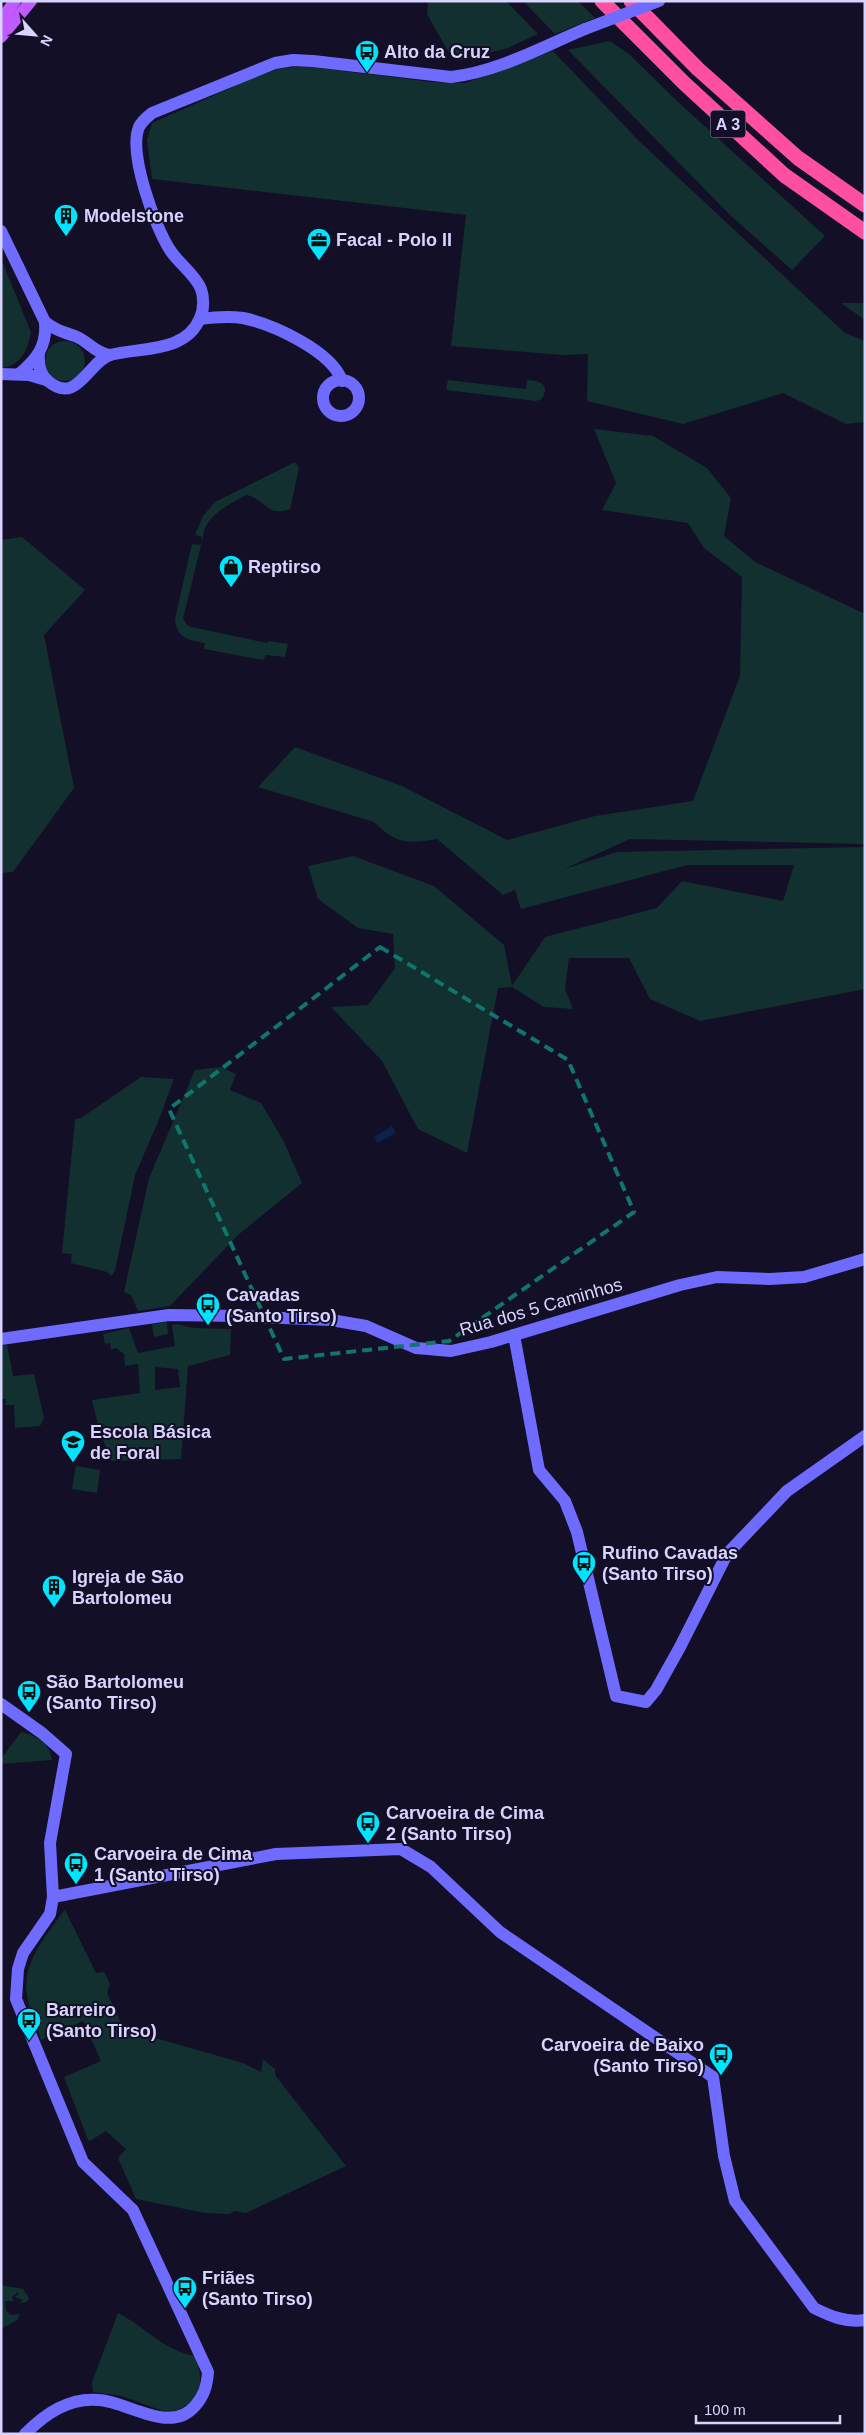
<svg xmlns="http://www.w3.org/2000/svg" width="866" height="2435" font-family="Helvetica,sans-serif">
<style>
.green{fill:#12302f;fill-rule:evenodd}
.water{fill:#0c2248}
.lines{fill:none;stroke-linecap:round;stroke-linejoin:round}
.secondary{stroke:#6f6bff;stroke-width:12}
.primary{stroke:#c25bff;stroke-width:12}
.highway{stroke:#ff4fa3;stroke-width:15}
.secondary-bridge{stroke:#6f6bff;stroke-width:12}
.marked{fill:none;stroke:#0f766e;stroke-width:4;stroke-dasharray:10 6;stroke-linejoin:round}
.labels{text-anchor:middle;stroke-width:4;stroke-linejoin:round;paint-order:stroke}
.shield{fill:#130f26;stroke:#9e99be;stroke-width:1}
.shield-label{font-size:16px;font-weight:bold;fill:#d9d4ff}
.poi-label{font-size:18px;font-weight:bold;fill:#d9d4ff;stroke:#130f26;text-anchor:start}
.street-label{font-size:18px;fill:#d9d4ff;stroke:#130f26}
</style>
<rect width="100%" height="100%" fill="#130f26"/>
<g class="green">
<path d="M428 1H506L538 34 508 48 457 61 450 55 427 14Z"/>
<path d="M523 1H578L595 18 555 34Z"/>
<path d="M610 41 629 54 677 101 825 236 792 270 730 215 568 50Z"/>
<path d="M553 51 639 141 845 333 865 341V422L846 424 783 393 683 424 587 401 588 354 563 355 451 346 466 215 152 179 147 140 152 123 255 77 278 69 303 66 432 82 465 83Z"/>
<path d="M1 259 31 332C28 349 21 366 1 368Z"/>
<path d="M841 303H865V320Z"/>
<circle cx="65" cy="361" r="20"/>
<path d="M448 380 526 389 527 380C541 381 550 384 542 399L536 401 446 390Z"/>
<path d="M594 429 653 436 707 468 731 498 724 536 755 562 865 614V844L630 839 564 869 617 852 865 847V989L700 1021 650 999 629 958H569L565 989 573 1009 544 1007 512 987 498 988 467 1153 418 1129 382 1061 331 1007 368 1005 395 968 393 934 358 928 318 899 308 866 353 856 434 886 504 945 512 986 545 937 657 908 682 881 783 901 794 865H687L521 909 515 890 503 895 437 839C409 844 395 844 374 822L258 787 295 747 402 786 507 840 595 816 693 801 740 676 742 577 704 548 688 523 602 510 616 483Z"/>
<path d="M295 462 299 468 290 509C265 518 266 498 246 495 230 504 204 516 203 537L183 619 188 626 192 627 267 643 268 641 288 644 285 657 266 655 263 660 204 649 205 643C187 640 177 638 175 619L192 544 201 545 202 537 195 535 203 516 215 502Z"/>
<path d="M22 537 85 590 44 635 74 788 13 872 1 873V540Z"/>
<path d="M221 1067 236 1074 230 1090 261 1103 283 1140 302 1183 238 1235 170 1306 138 1311 131 1295 124 1292 149 1178 195 1070Z"/>
<path d="M141 1077 174 1079 158 1122 135 1175 115 1271 111 1276 107 1272 71 1263 72 1254 62 1253 75 1119 81 1118Z"/>
<path d="M167 1322 168 1334 154 1337 152 1324Z"/>
<path d="M177 1324 192 1328 231 1329 230 1355 188 1366 181 1459 111 1461 99 1429 92 1400 140 1393 138 1364 125 1366 124 1354 116 1348 111 1350 110 1343 105 1344 103 1334 129 1328 138 1353 175 1346 172 1325ZM155 1367 178 1369 180 1387 155 1390Z"/>
<path d="M7 1345 13 1376 34 1374 44 1418 40 1426 15 1428 14 1405H5L6 1399H1V1346Z"/>
<path d="M76 1466 100 1470 97 1493 72 1489Z"/>
<path d="M21 1732C37 1736 49 1742 52 1760L1 1764V1759Z"/>
<path d="M65 1910 96 1973 104 1972 110 1984 107 1993 124 2029 243 2063 261 2072 263 2059 275 2069V2075L346 2166 246 2213 235 2211 229 2214 205 2213 136 2199 118 2158 126 2149 106 2131 90 2141 88 2140 64 2077 101 2061 83 2021 41 2040C24 1994 17 1978 46 1935 53 1926 58 1918 65 1910Z"/>
<path d="M1 2285 23 2289 29 2298 27 2302 19 2303 23 2300 15 2297 19 2294 18 2292 12 2297 14 2301H5L6 2310 10 2315 20 2314 17 2320 1 2329Z"/>
<path d="M118 2313C144 2326 164 2351 195 2356 206 2386 201 2404 168 2413L122 2396 93 2392 92 2382Z"/>
</g>
<path class="water" d="M392 1126 396 1133 378 1143 374 1137Z"/>
<g class="lines">
<g class="secondary">
<path d="M1 231 45 322C47 346 37 359 19 374"/>
<path d="M200 319C215 317 229 316 243 318 272 324 332 351 342 381"/>
<path d="M45 322C55 330 63 332 75 336 88 341 95 353 110 355"/>
<path d="M39 353C38 364 39 374 48 381 77 406 88 362 110 355 141 347 186 353 200 318 204 310 204 297 201 289 195 274 178 263 170 250 155 227 128 153 139 127 142 121 147 117 152 113L275 63 293 60 313 61 451 77C497 72 542 47 585 29"/>
<path d="M1 374 29 375 46 380"/>
<circle cx="341" cy="398" r="18"/>
<path d="M514 1335 539 1470 565 1501 577 1532 616 1696 646 1702 656 1690 680 1647 727 1554 787 1491 865 1436"/>
<path d="M1 1339 169 1315 239 1316 331 1320 366 1326 416 1348 451 1351 491 1342 680 1285 717 1277 770 1279 804 1277 865 1259"/>
<path d="M1 1704 42 1733 66 1754 50 1843 53 1897 50 1914 23 1953 18 1969 16 1999 83 2162 133 2210 208 2372C207 2386 204 2396 195 2406 170 2435 129 2402 99 2400 69 2397 45 2414 25 2434"/>
<path d="M53 1897 276 1854 401 1849 431 1867 500 1932 713 2077 724 2156 735 2201 814 2308C830 2316 846 2323 865 2320"/>
</g>
<g class="primary">
<path d="M1 20 15 1"/>
<path d="M1 37 31 1"/>
</g>
<g class="highway">
<path d="M602 1 684 83 784 175 865 232"/>
<path d="M631 1 698 69 798 158 865 205"/>
</g>
<path class="secondary-bridge" d="M585 29 659 1"/>
</g>
<path class="marked" d="M380 947 568 1060 634 1212 449 1341 284 1359 169 1109Z"/>
<defs>
<symbol id="bus-pin" viewBox="-11 -11 22 30"><path d="M0 17L-7.5 6A9.5 9.5 0 1 1 7.5 6Z" fill="#00e5ff" stroke="#130f26"/><path d="M-5-6H5V4H4V6H2V4H-2V6H-4V4H-5ZM-3.5-4V0h7V-4ZM-3.5 1.2v1.5H-2V1.2ZM2 1.2v1.5H3.5V1.2Z" fill="#111"/></symbol>
<symbol id="building-pin" viewBox="-11 -11 22 30"><path d="M0 17L-7.5 6A9.5 9.5 0 1 1 7.5 6Z" fill="#00e5ff" stroke="#130f26"/><path d="M-4-6H4V6H1V3H-1V6H-4ZM-2.5-4.3h1.7v1.8h-1.7ZM.8-4.3h1.7v1.8H.8ZM-2.5-1h1.7V.8h-1.7ZM.8-1h1.7V.8H.8Z" fill="#111"/></symbol>
<symbol id="office-pin" viewBox="-11 -11 22 30"><path d="M0 17L-7.5 6A9.5 9.5 0 1 1 7.5 6Z" fill="#00e5ff" stroke="#130f26"/><path d="M-6-3h4V-5.5h4V-3h4V5H-6ZM-1-4.5V-3h2v-1.5ZM-6 0V1H6V0Z" fill="#111"/></symbol>
<symbol id="shop-pin" viewBox="-11 -11 22 30"><path d="M0 17L-7.5 6A9.5 9.5 0 1 1 7.5 6Z" fill="#00e5ff" stroke="#130f26"/><path d="M-5-2.5h2.3a2.7 3.5 0 0 1 5.4 0H5L5.5 6h-11ZM-1.5-2.5h3a1.5 2.3 0 0 0-3 0Z" fill="#111"/></symbol>
<symbol id="school-pin" viewBox="-11 -11 22 30"><path d="M0 17L-7.5 6A9.5 9.5 0 1 1 7.5 6Z" fill="#00e5ff" stroke="#130f26"/><path d="M0-5L7-2L0 1L-7-2ZM-4 1L0 2.5L4 1V4Q0 6-4 4Z" fill="#111"/></symbol>
</defs>
<g fill-rule="evenodd">
<use href="#bus-pin" x="353" y="38" width="28" height="38"/>
<use href="#building-pin" x="52" y="202" width="28" height="38"/>
<use href="#office-pin" x="305" y="226" width="28" height="38"/>
<use href="#shop-pin" x="217" y="553" width="28" height="38"/>
<use href="#bus-pin" x="194" y="1291" width="28" height="38"/>
<use href="#school-pin" x="59" y="1428" width="28" height="38"/>
<use href="#bus-pin" x="570" y="1549" width="28" height="38"/>
<use href="#building-pin" x="40" y="1573" width="28" height="38"/>
<use href="#bus-pin" x="15" y="1678" width="28" height="38"/>
<use href="#bus-pin" x="354" y="1809" width="28" height="38"/>
<use href="#bus-pin" x="62" y="1850" width="28" height="38"/>
<use href="#bus-pin" x="15" y="2006" width="28" height="38"/>
<use href="#bus-pin" x="707" y="2041" width="28" height="38"/>
<use href="#bus-pin" x="171" y="2274" width="28" height="38"/>
</g>
<g class="labels">
<rect class="shield" x="710.5" y="110.5" width="35" height="27" rx="4"/>
<g class="shield-label">
<text x="728" y="130">A 3</text>
</g>
<g class="poi-label">
<text x="384" y="58">Alto da Cruz</text>
<text x="84" y="222">Modelstone</text>
<text x="336" y="246">Facal - Polo II</text>
<text x="248" y="573">Reptirso</text>
<text x="226" y="1301">Cavadas<tspan x="226" dy="21">(Santo Tirso)</tspan></text>
<text x="90" y="1438">Escola Básica<tspan x="90" dy="21">de Foral</tspan></text>
<text x="602" y="1559">Rufino Cavadas<tspan x="602" dy="21">(Santo Tirso)</tspan></text>
<text x="72" y="1583">Igreja de São<tspan x="72" dy="21">Bartolomeu</tspan></text>
<text x="46" y="1688">São Bartolomeu<tspan x="46" dy="21">(Santo Tirso)</tspan></text>
<text x="386" y="1819">Carvoeira de Cima<tspan x="386" dy="21">2 (Santo Tirso)</tspan></text>
<text x="94" y="1860">Carvoeira de Cima<tspan x="94" dy="21">1 (Santo Tirso)</tspan></text>
<text x="46" y="2016">Barreiro<tspan x="46" dy="21">(Santo Tirso)</tspan></text>
<text x="704" y="2051" text-anchor="end">Carvoeira de Baixo<tspan x="704" dy="21">(Santo Tirso)</tspan></text>
<text x="202" y="2284">Friães<tspan x="202" dy="21">(Santo Tirso)</tspan></text>
</g>
<g class="street-label">
<text transform="translate(541 1307) rotate(-16)" y="6">Rua dos 5 Caminhos</text>
</g>
</g>
<rect width="866" height="2435" fill="none" stroke="#d9d4ff" stroke-width="5"/>
<g transform="translate(35 35) rotate(117)" stroke="#130f26" stroke-width="4" paint-order="stroke">
<path d="M0-4L9 19L0 12L-9 19Z" fill="#d9d4ff"/>
<text y="-8" font-size="14" font-weight="bold" text-anchor="middle" fill="#d9d4ff">N</text>
</g>
<path d="M696 2415v8h144v-8" fill="none" stroke="#d9d4ff" stroke-width="2.5"/>
<text x="704" y="2415" font-size="15" fill="#d9d4ff" stroke="#130f26" stroke-width="4" paint-order="stroke">100 m</text>
</svg>
